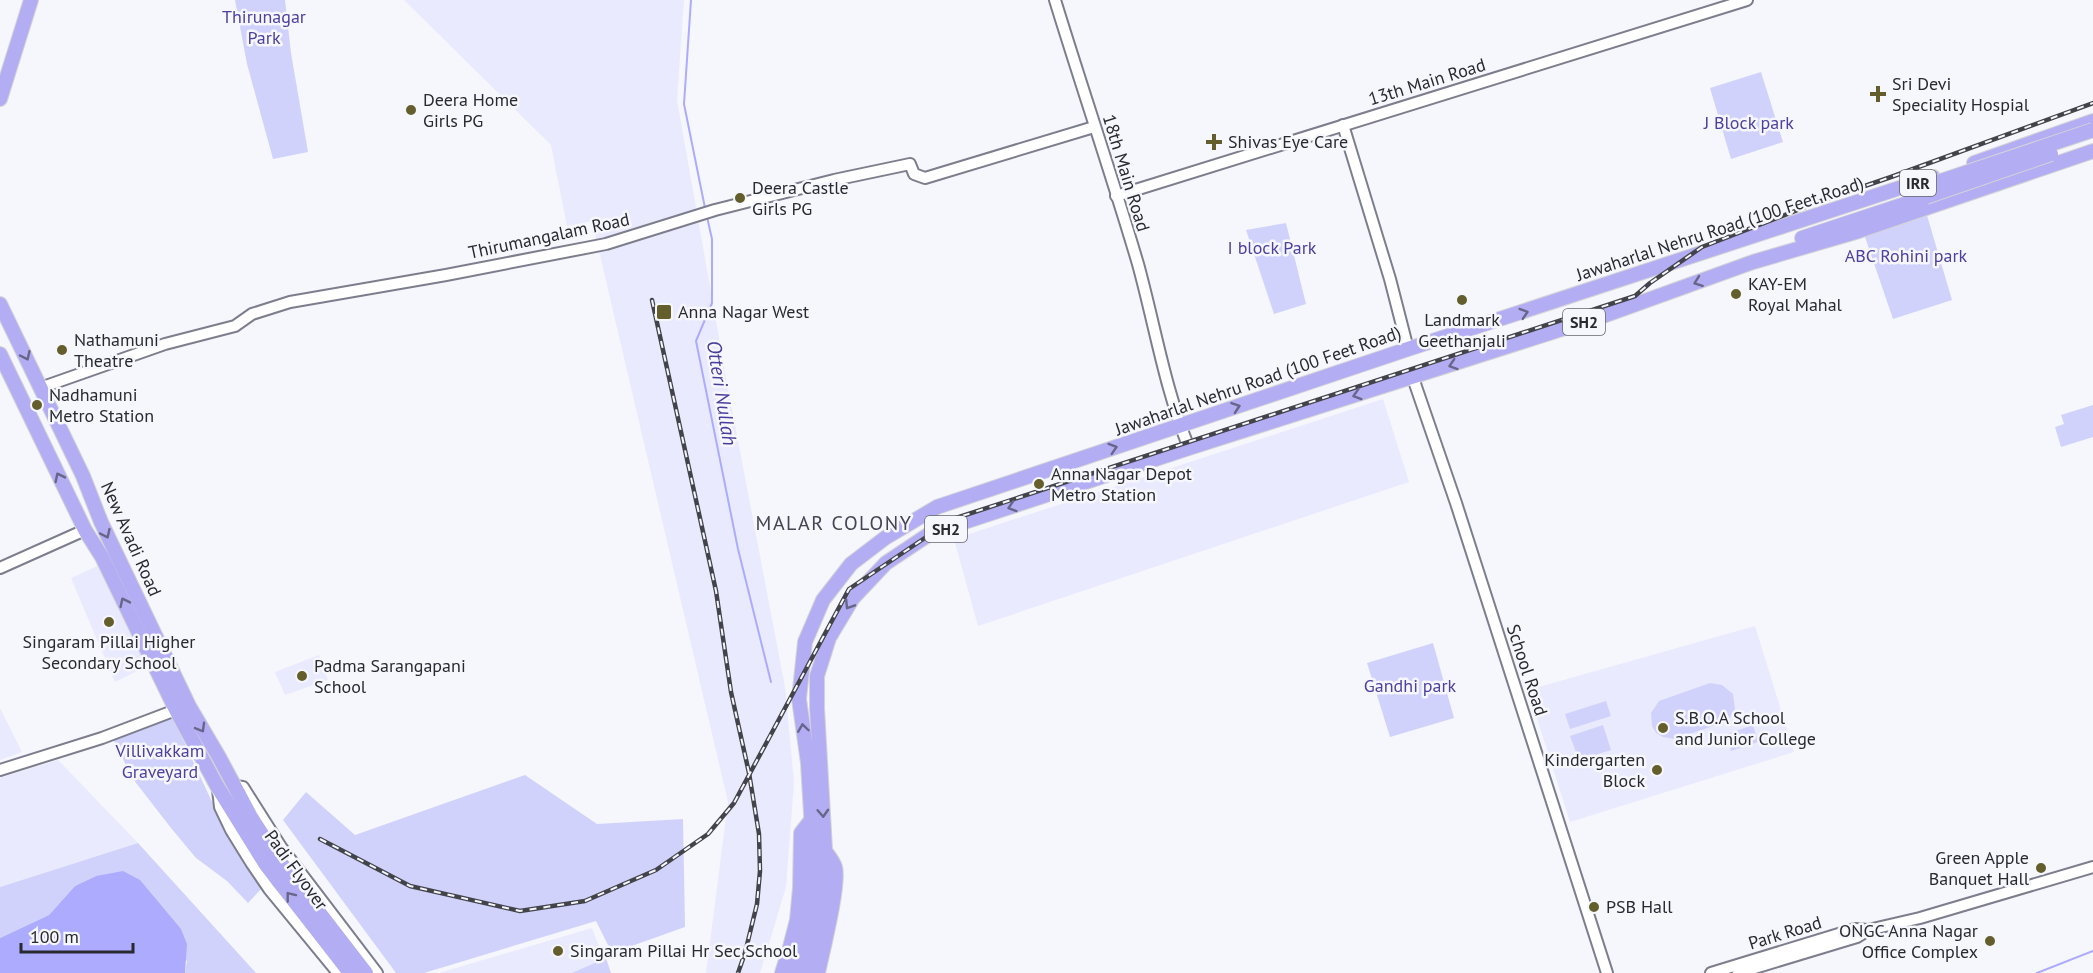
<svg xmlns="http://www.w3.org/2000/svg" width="2093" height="973" font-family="'PT Sans',sans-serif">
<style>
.built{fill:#e9eafd}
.green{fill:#d1d2fc}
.water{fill:#adabfe}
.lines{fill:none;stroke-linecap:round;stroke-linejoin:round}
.stream{stroke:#adabfe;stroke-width:2}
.minor-casing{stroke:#7d7e8d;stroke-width:14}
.major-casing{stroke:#d4d4d6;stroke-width:16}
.minor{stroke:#fff;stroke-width:10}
.major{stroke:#b3adf4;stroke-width:14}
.rail-casing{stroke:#43444a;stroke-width:4.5}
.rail{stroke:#f6f6fd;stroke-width:2;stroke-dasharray:7;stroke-linecap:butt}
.major-bridge-casing{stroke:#d4d4d6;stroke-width:16;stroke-linecap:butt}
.major-bridge{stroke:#b3adf4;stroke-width:14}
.oneway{stroke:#676588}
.poi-dot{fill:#635e2b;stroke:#f6f6fd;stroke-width:2}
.labels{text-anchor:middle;stroke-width:5;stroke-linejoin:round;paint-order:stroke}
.shield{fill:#f6f6fd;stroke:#66676e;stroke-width:1.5}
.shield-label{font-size:16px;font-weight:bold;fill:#292a30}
.park-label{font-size:18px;fill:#4d41a0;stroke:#f6f6fd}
.street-label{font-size:18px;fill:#292a30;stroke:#f6f6fd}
.poi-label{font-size:18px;fill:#292a30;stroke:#f6f6fd;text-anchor:start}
.water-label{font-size:20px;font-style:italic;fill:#493d9b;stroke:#f6f6fd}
.neighbourhood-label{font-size:20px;letter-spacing:1.5px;fill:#454552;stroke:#f6f6fd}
</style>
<rect width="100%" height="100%" fill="#f6f6fd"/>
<g class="built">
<path d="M404 0H684L677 100 727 383 785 687 794 782 786 887 760 973H706L728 802 592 221 567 226 551 145Z"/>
<path d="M1383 399 1409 482 978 626 954 539Z"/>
<path d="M102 564 149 665 115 682 71 578Z"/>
<path d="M1755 626 1794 752 1570 822 1528 690Z"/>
<path d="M319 655 328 680 285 695 275 672Z"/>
<path d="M0 708 22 752 0 760Z"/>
<path d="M58 760 138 843 0 887V778Z"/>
<path d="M592 928 609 973H439Z"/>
</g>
<g class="green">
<path d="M235 0H285L291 53 308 152 273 159 247 64Z"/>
<path d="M1761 72 1783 142 1731 159 1710 88Z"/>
<path d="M1926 212 1952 300 1893 319 1864 234Z"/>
<path d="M1286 223 1306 304 1274 314 1246 230Z"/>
<path d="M2093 405V437L2061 447 2055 427 2064 424 2061 415Z"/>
<path d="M1433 643 1454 718 1390 737 1367 663Z"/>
<path d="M1710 683 1722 685 1733 694 1735 709 1728 721 1675 739 1663 737 1656 733 1652 726 1651 713 1659 701Z"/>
<path d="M1606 701 1611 716 1570 729 1565 714Z"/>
<path d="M172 716 213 804 261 889 248 903 227 881 196 858 171 828 133 779 113 739Z"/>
<path d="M1603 725 1611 750 1579 760 1570 736Z"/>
<path d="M1753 725 1758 742 1731 751 1727 734Z"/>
<path d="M525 775 597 824 683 819 685 927 612 953 596 921 424 973H396L283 820 306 792 355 835Z"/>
<path d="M138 843 256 973H185L187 961 96 876 75 886 49 915 0 938V887Z"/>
<path d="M606 958 611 973H572Z"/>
</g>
<path class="water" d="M123 871 140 880 181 929 187 944 185 973H0V938L49 915 75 886 96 876Z"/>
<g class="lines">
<g class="stream">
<path d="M691 0 684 104 705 208"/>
<path d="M707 217 712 239V303L696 341 738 549 771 682"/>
<path d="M2037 973 2093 951"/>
</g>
<defs>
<g id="minor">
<path d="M1055 0C1082 88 1112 176 1138 264 1155 326 1165 389 1189 448"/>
<path d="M1343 125 1390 279 1408 349"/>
<path d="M1116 196 1747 0"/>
<path d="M1413 378 1456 503 1607 973"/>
<path d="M40 388 165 344 235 326 252 314 290 302 446 275 606 244 715 210 834 180 910 164 914 174 925 178 1094 127"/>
<path d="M0 568 85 530"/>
<path d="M0 770 102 738 181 708"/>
<path d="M234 786 243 787 281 847 377 973"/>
<path d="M218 790 220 807 231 830 252 864 269 889 338 973"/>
<path d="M1711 973 1855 929 1868 930"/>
<path d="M1738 973 1857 937 1868 930 1920 918 2093 867"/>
</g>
<g id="major">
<path d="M0 99 31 0"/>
<path d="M1974 163 2093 121"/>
<path d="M1802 238 1926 197"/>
<path d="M0 304 83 476 101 522 189 706 219 757 251 817 278 859 366 973"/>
<path d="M0 354 85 530 102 557 175 708 217 786 266 865 350 973"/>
<path d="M782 973 789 951 797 920 800 888 801 833 812 819"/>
<path d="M792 973 807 918 814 864 808 763 799 699 805 642 823 600 851 564 885 538 937 507 1408 349 1933 177"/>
<path d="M805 973 819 917 823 884 825 849 817 708V676L829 638 853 598 886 563 931 533 1189 448 1606 315 1753 262 1859 231 2093 151"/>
<path d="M818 973C822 953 840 883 835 867 833 861 828 855 825 851"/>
</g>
</defs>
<use href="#minor" class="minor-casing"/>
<use href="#major" class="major-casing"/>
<use href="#minor" class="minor"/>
<use href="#major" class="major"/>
<defs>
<g id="rail">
<path d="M652 300 716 591 731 692 749 773 759 834 760 871 757 904 745 953 738 973"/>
<path d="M320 839 410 886 520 911 585 901 656 870 708 834 734 803 849 589 953 519 1635 296 1650 283 1702 247 1821 201 1891 177 2093 103"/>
</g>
</defs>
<use href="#rail" class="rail-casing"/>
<use href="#rail" class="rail"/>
<defs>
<g id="major-bridge">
<path d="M1923 187 2093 130"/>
<path d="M1926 197 2051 154"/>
</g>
</defs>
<use href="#major-bridge" class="major-bridge-casing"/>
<use href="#major-bridge" class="major-bridge"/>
</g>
<defs><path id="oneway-chevron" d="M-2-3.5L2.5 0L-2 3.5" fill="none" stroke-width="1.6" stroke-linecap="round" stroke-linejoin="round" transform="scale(1.5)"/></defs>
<g class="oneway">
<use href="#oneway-chevron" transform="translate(1698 282) rotate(160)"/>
<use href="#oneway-chevron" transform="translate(1524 313) rotate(-18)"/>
<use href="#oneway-chevron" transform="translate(26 356) rotate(65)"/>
<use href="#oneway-chevron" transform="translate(1453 365) rotate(162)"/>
<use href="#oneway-chevron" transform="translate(1357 395) rotate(163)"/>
<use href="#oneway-chevron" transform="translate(1236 407) rotate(-19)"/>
<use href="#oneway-chevron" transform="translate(1113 448) rotate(-18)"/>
<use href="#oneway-chevron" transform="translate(59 477) rotate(-116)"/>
<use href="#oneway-chevron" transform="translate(1012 507) rotate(162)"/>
<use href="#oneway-chevron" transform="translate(106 534) rotate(65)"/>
<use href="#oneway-chevron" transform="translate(124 602) rotate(-116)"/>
<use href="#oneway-chevron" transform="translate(849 605) rotate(123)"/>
<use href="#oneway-chevron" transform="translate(201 728) rotate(60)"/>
<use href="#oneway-chevron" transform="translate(803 728) rotate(-98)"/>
<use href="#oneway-chevron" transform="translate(823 813) rotate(87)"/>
<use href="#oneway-chevron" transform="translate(290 896) rotate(-128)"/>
</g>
<g class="poi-dot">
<path d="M1875 85h6v6h6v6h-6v6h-6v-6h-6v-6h6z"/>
<circle cx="411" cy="110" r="6"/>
<path d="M1211 133h6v6h6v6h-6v6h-6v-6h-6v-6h6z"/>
<circle cx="740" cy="198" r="6"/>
<circle cx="1736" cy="294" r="6"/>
<circle cx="1462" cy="300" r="6"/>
<rect x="656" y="304" width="16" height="16" rx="3"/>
<circle cx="62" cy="350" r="6"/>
<circle cx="37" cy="405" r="6"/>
<circle cx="1039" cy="484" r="6"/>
<circle cx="109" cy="622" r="6"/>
<circle cx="302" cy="676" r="6"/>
<circle cx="1663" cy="728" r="6"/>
<circle cx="1657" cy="770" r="6"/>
<circle cx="2041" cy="868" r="6"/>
<circle cx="1594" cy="907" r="6"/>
<circle cx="1990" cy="941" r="6"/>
<circle cx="558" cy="951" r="6"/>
</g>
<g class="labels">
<g class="shield">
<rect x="1900" y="170" width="36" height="26" rx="4.5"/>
<rect x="1563" y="309" width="42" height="26" rx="4.5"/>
<rect x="925" y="516" width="42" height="26" rx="4.5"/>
</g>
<g class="shield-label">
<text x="1918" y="189">IRR</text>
<text x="1584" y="328">SH2</text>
<text x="946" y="535">SH2</text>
</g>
<g class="park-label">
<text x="264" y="23">Thirunagar<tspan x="264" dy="21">Park</tspan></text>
<text x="1749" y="129">J Block park</text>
<text x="1272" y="254">I block Park</text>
<text x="1906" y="262">ABC Rohini park</text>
<text x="1410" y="692">Gandhi park</text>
<text x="160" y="757">Villivakkam<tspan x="160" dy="21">Graveyard</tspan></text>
</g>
<g class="street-label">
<text transform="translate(1427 82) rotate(-17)" y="6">13th Main Road</text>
<text transform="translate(1126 173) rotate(73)" y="6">18th Main Road</text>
<text transform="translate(1720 229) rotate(-18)" y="6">Jawaharlal Nehru Road (100 Feet Road)</text>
<text transform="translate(549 236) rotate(-12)" y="6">Thirumangalam Road</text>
<text transform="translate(1258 381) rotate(-19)" y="6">Jawaharlal Nehru Road (100 Feet Road)</text>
<text transform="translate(131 539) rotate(66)" y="6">New Avadi Road</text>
<text transform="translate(1527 670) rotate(72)" y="6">School Road</text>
<text transform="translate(296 870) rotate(54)" y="6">Padi Flyover</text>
<text transform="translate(1785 933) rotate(-17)" y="6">Park Road</text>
</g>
<g class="poi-label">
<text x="1892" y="90">Sri Devi<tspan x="1892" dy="21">Speciality Hospial</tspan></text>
<text x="423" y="106">Deera Home<tspan x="423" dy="21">Girls PG</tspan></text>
<text x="1228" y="148">Shivas Eye Care</text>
<text x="752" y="194">Deera Castle<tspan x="752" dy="21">Girls PG</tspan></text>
<text x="1748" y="290">KAY-EM<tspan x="1748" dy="21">Royal Mahal</tspan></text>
<text x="678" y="318">Anna Nagar West</text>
<text x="1462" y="326" text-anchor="middle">Landmark<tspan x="1462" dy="21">Geethanjali</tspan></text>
<text x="74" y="346">Nathamuni<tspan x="74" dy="21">Theatre</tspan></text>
<text x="49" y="401">Nadhamuni<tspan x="49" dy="21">Metro Station</tspan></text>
<text x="1051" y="480">Anna Nagar Depot<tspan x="1051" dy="21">Metro Station</tspan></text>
<text x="109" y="648" text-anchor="middle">Singaram Pillai Higher<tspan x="109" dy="21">Secondary School</tspan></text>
<text x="314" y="672">Padma Sarangapani<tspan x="314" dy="21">School</tspan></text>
<text x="1675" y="724">S.B.O.A School<tspan x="1675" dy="21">and Junior College</tspan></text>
<text x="1645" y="766" text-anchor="end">Kindergarten<tspan x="1645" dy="21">Block</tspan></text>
<text x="2029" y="864" text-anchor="end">Green Apple<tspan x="2029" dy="21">Banquet Hall</tspan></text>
<text x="1606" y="913">PSB Hall</text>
<text x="1978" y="937" text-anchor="end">ONGC Anna Nagar<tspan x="1978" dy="21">Office Complex</tspan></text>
<text x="570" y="957">Singaram Pillai Hr Sec School</text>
</g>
<g class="water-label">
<text transform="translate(722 393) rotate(81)" y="7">Otteri Nullah</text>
</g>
<g class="neighbourhood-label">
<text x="834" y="530">MALAR COLONY</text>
</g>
</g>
<path d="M21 943v9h112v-9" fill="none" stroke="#292a30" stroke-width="3"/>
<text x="30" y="943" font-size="18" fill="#292a30" stroke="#f6f6fd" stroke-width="4.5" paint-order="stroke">100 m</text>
</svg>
